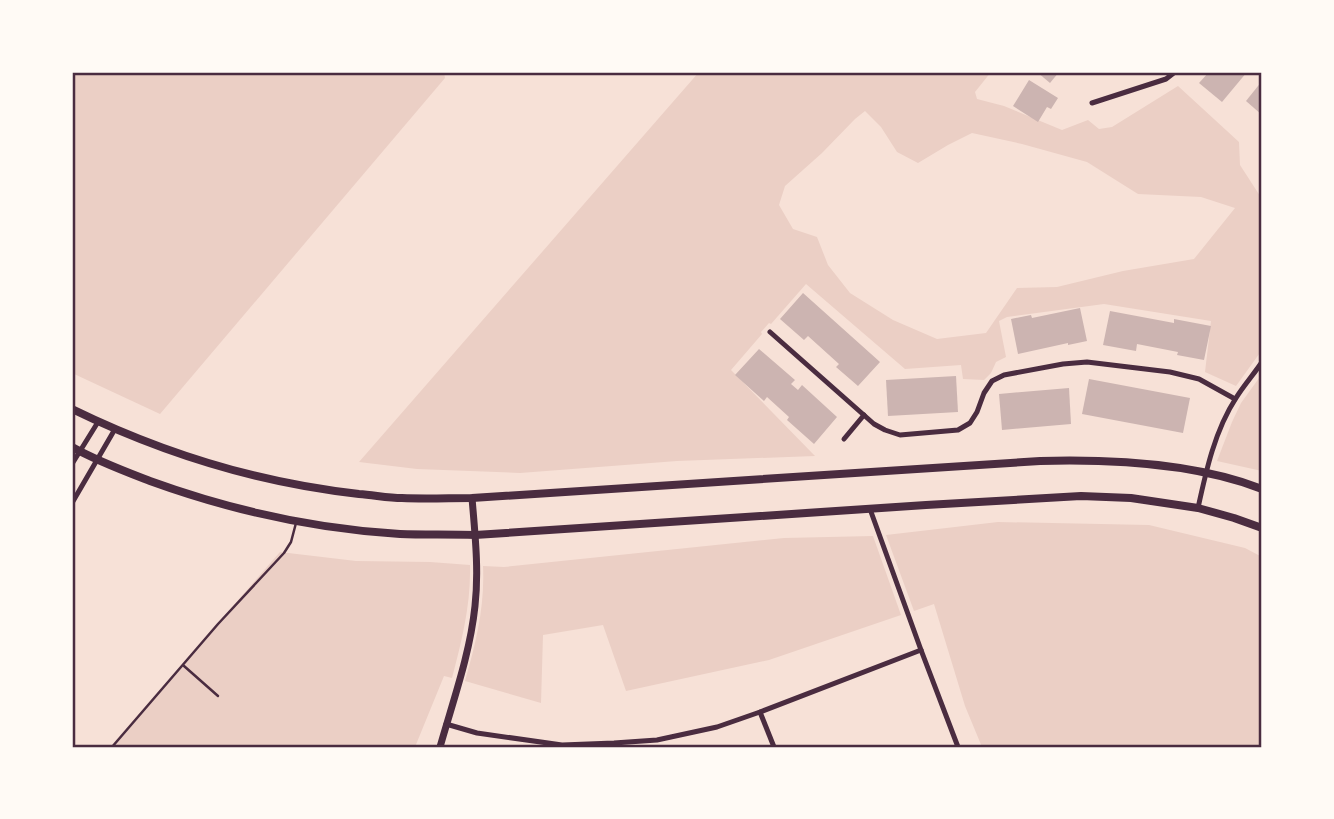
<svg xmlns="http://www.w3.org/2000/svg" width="1334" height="819" font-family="Karla,sans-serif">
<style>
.green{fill:#ebcfc5;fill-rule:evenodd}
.building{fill:#ccb4b1}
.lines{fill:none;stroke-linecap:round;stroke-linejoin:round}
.service{stroke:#4a2c40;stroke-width:2.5}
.minor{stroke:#4a2c40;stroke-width:5}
.tertiary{stroke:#4a2c40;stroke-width:7}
.secondary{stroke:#4a2c40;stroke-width:8}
.neatline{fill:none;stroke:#4a2c40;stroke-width:2.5}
</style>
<rect width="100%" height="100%" fill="#f7e1d7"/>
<g class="green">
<path d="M72 72H444L445 78 160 414 72 373Z"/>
<path d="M699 72H991L975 92 977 99 1004 106 1062 130 1088 120 1099 129 1112 127 1178 86 1239 142 1240 165 1262 199V350L1236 386 1205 372 1211 321 1104 304 1007 317 999 321 1006 357 996 362 991 373 984 380 963 379 961 365 905 369 806 284 771 324 769 323 761 332 762 334 731 370 815 456 677 461 520 473 417 469 359 462ZM865 111 881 127 897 152 918 163 948 145 972 133 1022 144 1087 162 1138 194 1201 197 1235 208 1194 259 1123 271 1057 287 1017 288 986 333 937 339 893 320 850 293 828 265 817 237 793 229 779 205 785 186 822 153 855 119Z"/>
<path d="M1262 374V471L1217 461 1232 422 1241 403Z"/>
<path d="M998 522 1149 525 1245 548 1262 557V747H982L965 706 934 604 914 611 886 535Z"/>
<path d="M873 536 901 615 769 660 626 691 603 625 543 635 541 703 465 681C476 643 485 606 483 566L504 567 784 538Z"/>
<path d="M280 552 356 561 430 562 470 565C471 604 462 640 452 678L444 676 415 747H110Z"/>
</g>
<g class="building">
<path d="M1037 72H1059L1050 83Z"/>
<path d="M1209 72H1247L1222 102 1199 83Z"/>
<path d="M1029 80 1058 98 1051 109 1047 107 1038 122 1013 106Z"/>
<path d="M1262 81V115L1246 101Z"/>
<path d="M803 293 880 362 858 386 836 367 839 364 808 336 804 340 780 319Z"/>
<path d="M1080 308 1087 341 1068 345V343L1018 354 1011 319 1031 315 1032 318Z"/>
<path d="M1110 311 1174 323V319L1211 326 1204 360 1177 355 1178 352 1137 344 1136 351 1103 345Z"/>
<path d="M759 349 795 380 791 384 798 390 802 385 837 417 814 444 787 420 789 417 767 397 764 401 735 375Z"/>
<path d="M956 376 958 412 888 416 886 380Z"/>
<path d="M1089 379 1190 398 1183 433 1082 414Z"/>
<path d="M1069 388 1071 424 1002 430 999 394Z"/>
</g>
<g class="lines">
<g class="service">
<path d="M184 666 218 696"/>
<path d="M112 747 218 624 284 553 291 542 296 523"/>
</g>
<g class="minor">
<path d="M1092 103 1166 79 1175 72"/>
<path d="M770 332 874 424 885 430 900 435 958 430 970 423 977 412 984 393 992 381 1004 375 1063 364 1087 362 1170 372 1199 379 1235 399"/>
<path d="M844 439 864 415"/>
<path d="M72 464 98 422"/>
<path d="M72 503 115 429"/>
<path d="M1198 508C1206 471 1215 430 1236 398 1244 385 1254 374 1262 362"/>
<path d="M870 509 921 650 958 747"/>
<path d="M760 712 774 747"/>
<path d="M446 724 477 733 562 745 614 743 657 740 717 727 760 712 921 650"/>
</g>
<path class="tertiary" d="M440 747C453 701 470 654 475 606 479 570 475 534 472 498"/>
<g class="secondary">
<path d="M72 409C162 453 259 483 359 494 374 495 388 498 402 498 425 499 449 498 472 498L1040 461C1112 459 1195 463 1262 489"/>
<path d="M72 447C97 461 124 471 150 481 230 510 316 529 400 534 425 535 450 534 475 535L926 505 1081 496 1131 498 1198 508 1234 518 1262 528"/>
</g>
</g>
<rect width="1334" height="819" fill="none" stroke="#fffaf5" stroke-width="147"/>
<rect x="74" y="74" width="1186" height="672" class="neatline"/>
</svg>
